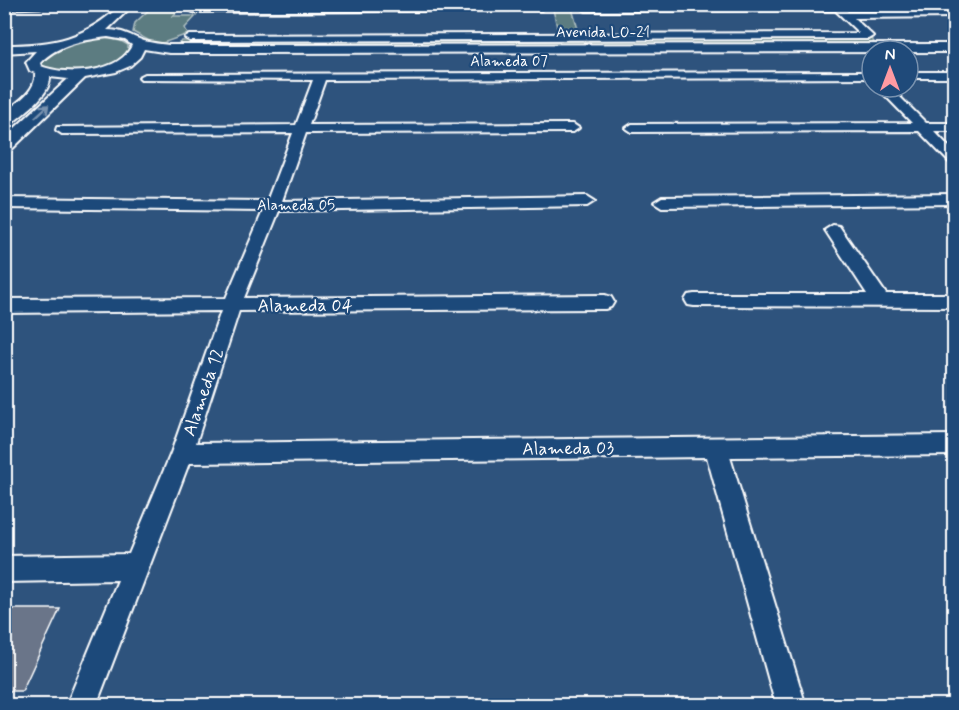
<svg xmlns="http://www.w3.org/2000/svg" width="959" height="710" font-family="Mynerve,sans-serif">
<style>
.green{fill:#5c7c81;stroke:#aebec0;stroke-width:1.5}
.building{fill:#6a7589;stroke:#fff;stroke-width:1.5}
.lines{fill:none;stroke-linecap:round;stroke-linejoin:round}
.minor-casing{stroke:#fff;stroke-width:4}
.tertiary-casing{stroke:#fff;stroke-width:4}
.minor{fill:#1f4a7a;fill-rule:evenodd}
.tertiary{fill:#1f4a7a;fill-rule:evenodd}
.oneway{stroke:#7992af}
.labels{text-anchor:middle;stroke-width:4.5;stroke-linejoin:round;paint-order:stroke}
.far-street-label{font-size:15px;fill:#fff;stroke:#1f4a7a}
.street-label{font-size:18px;fill:#fff;stroke:#1f4a7a}
</style>
<rect width="100%" height="100%" fill="#2e537d"/>
<filter id="ink" filterUnits="userSpaceOnUse"><feTurbulence type="fractalNoise" baseFrequency=".0167" numOctaves="2"/><feDisplacementMap in="SourceGraphic" scale="12" xChannelSelector="R" yChannelSelector="G"/><feConvolveMatrix kernelMatrix="1 2 1 2 8 2 1 2 1" color-interpolation-filters="sRGB"/></filter>
<g filter="url(#ink)">
<g class="green">
<path d="M154 5H183L173 16H196L185 28 188 34 157 45 133 32 135 23Z"/>
<path d="M552 5H571L580 36H559Z"/>
<path d="M105 38 121 41 128 45V50C118 65 90 75 72 74 61 73 49 69 38 66L41 56C61 44 82 39 105 38Z"/>
<path d="M870 38 876 44 173 47 182 41Z"/>
</g>
<path class="building" d="M4 609H60L22 691H4Z"/>
<g class="lines">
<defs>
<g id="minor">
<path d="M4 4H52L48 7 4 9Z"/>
<path d="M840 4 848 12H951L954 13V17L854 18 873 36 868 39 190 41 185 38 190 35 859 33 835 10 586 11 581 8 586 5Z"/>
<path d="M538 5 543 8 541 10 193 12 188 9 193 6Z"/>
<path d="M872 72V78L325 80 309 125 573 124 579 128 573 132 306 133 282 201 587 196 595 201 587 206 279 211 244 298 605 295 611 297 614 302 611 307 605 309 239 311 196 443 954 435V455L730 457 806 706H776L707 457 189 463 96 706H66L118 580 4 582V556L129 554 171 453 221 311 4 313V299L226 298 263 211 4 208V198L267 201 293 133 62 134 56 130 57 127 296 125 313 80 141 79 139 77 145 74Z"/>
<rect x="908" y="72" width="46" height="6"/>
<path d="M877 87H890L926 123H954V131H934L954 152V163L949 162 919 131 632 132 626 128 632 124 912 123Z"/>
<path d="M954 194V204L662 207 654 202 662 197Z"/>
<path d="M833 225 839 226 886 294H954V307L694 306 688 305 685 300 688 295 694 294H867L825 230Z"/>
</g>
<path id="tertiary" d="M122 4H134L107 30C124 30 130 36 144 41 152 43 161 44 169 45L954 44V52L169 53 144 49 140 57 130 66 116 72 85 78 10 151 4 152V138L68 79 50 77C51 95 22 114 10 125L4 127V113C17 102 37 91 35 73L30 71 26 62 36 51 4 53V45C54 45 85 39 122 4ZM108 37 125 40 132 45C120 74 66 76 41 66L40 63C58 44 83 40 108 37Z"/>
</defs>
<use href="#minor" class="minor-casing"/>
<use href="#tertiary" class="tertiary-casing"/>
<use href="#minor" class="minor"/>
<use href="#tertiary" class="tertiary"/>
</g>
<defs><path id="oneway-shaft" d="M-6 0H5M1.5-3L5.5 0L1.5 3" fill="none" stroke-width="1.6" stroke-linecap="round" stroke-linejoin="round" transform="scale(1.5)"/></defs>
<use class="oneway" href="#oneway-shaft" transform="translate(42 111) rotate(-43)"/>
</g>
<g class="labels">
<g class="far-street-label">
<text x="603" y="37">Avenida LO-21</text>
<text x="509" y="66">Alameda 07</text>
<text x="296" y="210">Alameda 05</text>
</g>
<g class="street-label">
<text x="305" y="311">Alameda 04</text>
<text transform="translate(203 392) rotate(-71)" y="6">Alameda 12</text>
<text transform="translate(568 448) rotate(-1)" y="6">Alameda 03</text>
</g>
</g>
<rect width="959" height="710" fill="none" stroke="#1f4a7a" stroke-width="24"/>
<rect x="12" y="12" width="935" height="686" fill="none" stroke="#fff" stroke-width="2" filter="url(#ink)"/>
<g transform="translate(890 69)"><circle r="28" fill="#1f4a7a" stroke="#7992af" stroke-width="1.5"/>
<path d="M0-4.5L10 22L0 15L-10 22Z" fill="#ff9aa2"/>
<text y="-9" font-size="16" font-weight="bold" text-anchor="middle" fill="#ffffff">N</text>
</g>
</svg>
